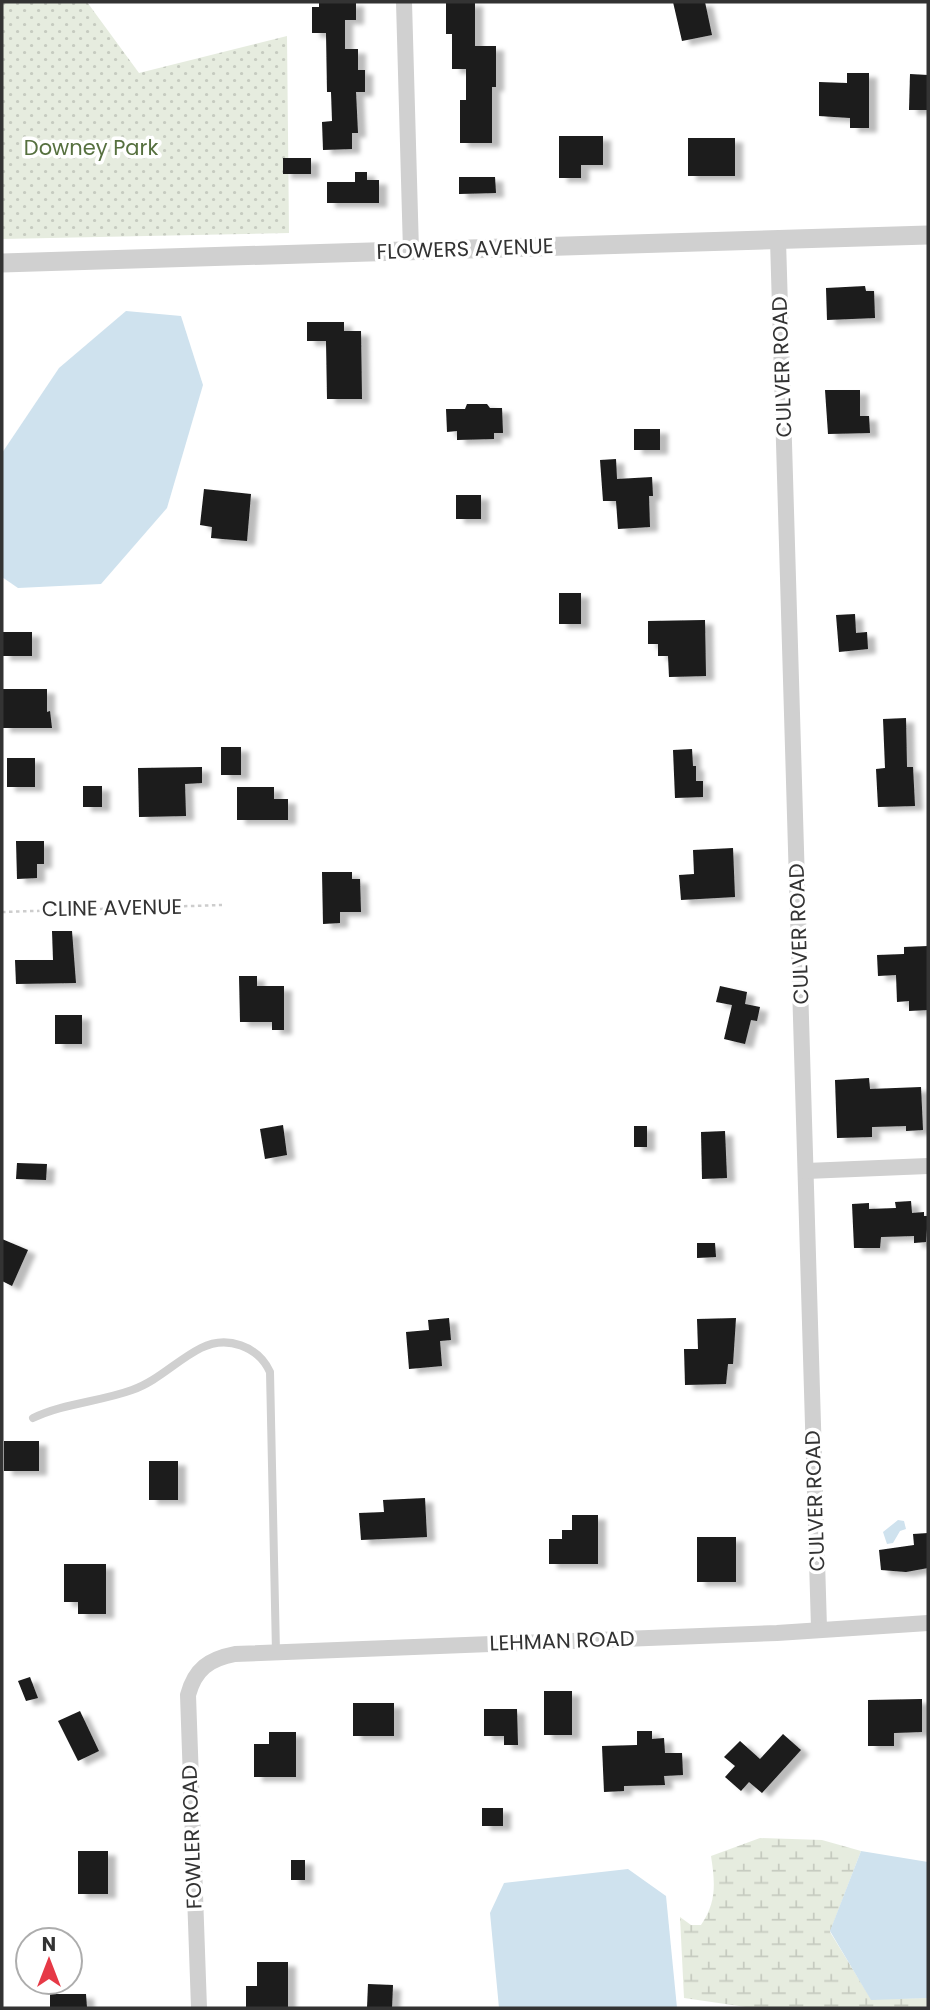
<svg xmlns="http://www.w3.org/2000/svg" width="930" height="2010" font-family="Poppins,sans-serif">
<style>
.grass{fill:url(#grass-dots)}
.wetland{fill:url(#wetland-marsh)}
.water{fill:#cfe2ee}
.building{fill:#1a1a1a;filter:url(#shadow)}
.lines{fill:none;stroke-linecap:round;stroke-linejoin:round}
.path{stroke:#cdcdcd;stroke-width:2.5;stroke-dasharray:3.5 3.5;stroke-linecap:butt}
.service{stroke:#d0d0d0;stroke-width:8}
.minor{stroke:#d0d0d0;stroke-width:16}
.tertiary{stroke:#d0d0d0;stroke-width:19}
.labels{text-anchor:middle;stroke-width:7;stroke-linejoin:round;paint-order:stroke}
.park-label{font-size:21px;fill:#56703f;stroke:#fff}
.street-label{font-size:21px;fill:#333;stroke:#fff}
</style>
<defs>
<pattern id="grass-dots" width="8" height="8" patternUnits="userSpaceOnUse" patternTransform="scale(1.75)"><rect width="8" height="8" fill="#e6ecdf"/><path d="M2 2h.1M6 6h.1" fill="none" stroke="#c6cbc0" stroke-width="1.8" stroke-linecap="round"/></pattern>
<pattern id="wetland-marsh" width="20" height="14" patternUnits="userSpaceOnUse" patternTransform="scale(1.75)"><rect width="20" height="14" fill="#e6ecdf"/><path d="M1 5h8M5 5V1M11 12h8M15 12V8" fill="none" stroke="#c6cbc0"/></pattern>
<filter id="shadow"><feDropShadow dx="8" dy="4.5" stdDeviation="2" flood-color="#0004"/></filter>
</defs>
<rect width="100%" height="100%" fill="#fff"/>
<path class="grass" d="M2 2H87L139 73 287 36 289 233 2 239Z"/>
<path class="wetland" d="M760 1838 822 1840 861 1851 830 1932 871 1999 928 1998V2008H753L684 1998 680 1917 691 1925H701C717 1902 715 1882 711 1856Z"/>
<g class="water">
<path d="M126 311 181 316 203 385 167 508 101 584 18 588 2 577V453L59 368Z"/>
<path d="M898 1520 904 1521 906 1529 900 1531 893 1543 887 1544 883 1532Z"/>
<path d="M861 1851 928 1862V1998L871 2000 830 1931Z"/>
<path d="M628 1869 666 1896 677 2008H499L490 1913 504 1883Z"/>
</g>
<g class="building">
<path d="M319 2H356V20H345V49H358V70H365V92H356L358 133H352V149L323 150 322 122 332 121 331 92H327L326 33H312V7H319Z"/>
<path d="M446 2H475V46H496V87H492V143H460V100H466V69H452V34H446Z"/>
<path d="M673 2H705L712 35 682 41Z"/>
<path d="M847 73H869V128H850V118L819 116V82L847 83Z"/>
<path d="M910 74 928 75V110H909Z"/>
<path d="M559 136H603V165H581V178H559Z"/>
<rect x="688" y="138" width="47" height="38"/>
<rect x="283" y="158" width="28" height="16"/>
<path d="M355 172H367V180H379V203H327V182H355Z"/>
<path d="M459 177H495L496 193 459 194Z"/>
<path d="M865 286 866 291H874L875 318 827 320 826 288Z"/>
<path d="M307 322H344V331H361L362 399H327L326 341H307Z"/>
<path d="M825 390H860V416H869L870 433 828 434Z"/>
<path d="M467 404H487L490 408H502L503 433H494V439L457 440V431L447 432 446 409H465Z"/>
<rect x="634" y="429" width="26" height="21"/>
<path d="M616 459 617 479 652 477 653 496H649L650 527 618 529 616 501H603L600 460Z"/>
<path d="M204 489 251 494 247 541 211 538 212 527 200 525Z"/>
<rect x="456" y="495" width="25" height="24"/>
<rect x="559" y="593" width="22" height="31"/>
<path d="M855 614 856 633 867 632 868 649 839 652 836 615Z"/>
<path d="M705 620 706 676 669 677 668 656H658V644H648V621Z"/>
<rect x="2" y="632" width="30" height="24"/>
<path d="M2 689H47V712L50 711 52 728H2Z"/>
<path d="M906 718 907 767H913L915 806 878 807 876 769 885 768 883 719Z"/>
<rect x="221" y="747" width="20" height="28"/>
<path d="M692 749 693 766H696V781H703V797L675 798 673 750Z"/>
<rect x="7" y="758" width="28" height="29"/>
<path d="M202 767V783L185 784 186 816 139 817 138 768Z"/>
<rect x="83" y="786" width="19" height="21"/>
<path d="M237 787H274V799H288V820H237Z"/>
<path d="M16 841H44V864H37V878L17 879Z"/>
<path d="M733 848 735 897 681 900 679 875 694 874 693 850Z"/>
<path d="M322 872H352V879H360L361 912H340V923L323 924Z"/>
<path d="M52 931H72L76 983 16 984 15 960H53Z"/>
<path d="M928 946V1010L909 1011V1001L897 1002 896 975 878 976 877 955 904 954V947Z"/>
<path d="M239 976H257V986H284V1030H272V1022H240Z"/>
<path d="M720 986 747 992 745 1004 760 1007 757 1021 751 1020 745 1044 724 1039 732 1005 716 1002Z"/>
<rect x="55" y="1015" width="27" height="29"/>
<path d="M869 1078 870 1089 921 1087 923 1130 906 1131V1126L872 1127V1137L837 1138 835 1080Z"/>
<path d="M283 1125 287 1155 265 1159 260 1129Z"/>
<rect x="634" y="1126" width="13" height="21"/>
<path d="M725 1131 727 1178 702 1179 701 1132Z"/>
<path d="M17 1163 47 1164 46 1180 16 1179Z"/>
<path d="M911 1201 912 1213 924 1212V1216H928L926 1242 914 1243V1236L881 1237 880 1248H854L852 1204 869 1203V1209L896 1208 895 1202Z"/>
<path d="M2 1239 28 1250 12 1286 2 1281Z"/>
<path d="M697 1243H715L716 1257 697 1258Z"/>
<path d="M449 1318 451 1340 440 1341 442 1366 409 1369 406 1332 429 1330 428 1320Z"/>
<path d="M736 1318 733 1364H728L726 1384 685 1385 684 1349H698L697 1319Z"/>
<rect x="4" y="1441" width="35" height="30"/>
<rect x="149" y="1461" width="29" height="39"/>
<path d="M425 1498 427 1537 361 1540 359 1513 384 1512 383 1500Z"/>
<path d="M572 1515H598V1564H549V1539H562V1530H572Z"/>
<path d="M928 1533V1568L906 1572 881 1570 879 1550 914 1545 913 1534Z"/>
<rect x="697" y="1537" width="39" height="45"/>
<path d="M64 1564H106V1614H78V1602H64Z"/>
<path d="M30 1677 38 1698 26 1701 18 1681Z"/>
<rect x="544" y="1691" width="28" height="44"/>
<path d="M922 1699V1732L894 1733V1746H868V1700Z"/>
<rect x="353" y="1703" width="41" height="33"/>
<path d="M484 1709H517L518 1745H504V1736H484Z"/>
<path d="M80 1711 99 1751 78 1761 58 1721Z"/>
<path d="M637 1731H652V1739L664 1738 665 1753H682L683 1775 664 1776 665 1785 624 1786V1791L604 1792 602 1746 637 1745Z"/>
<path d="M269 1732H296V1777H254V1744H269Z"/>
<path d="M783 1734 801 1750 762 1793 749 1782 741 1791 725 1777 735 1766 724 1757 740 1741 760 1759Z"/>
<rect x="482" y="1808" width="21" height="18"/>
<rect x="78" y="1851" width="30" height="43"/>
<rect x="291" y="1860" width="14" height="20"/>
<path d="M257 1962H288V2007H246V1986H257Z"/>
<path d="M368 1984 393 1985 392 2008H367Z"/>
<path d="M50 1994H86L87 2008H50Z"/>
</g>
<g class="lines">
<path class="path" d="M2 912 222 905"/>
<path class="service" d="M33 1418C64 1403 99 1402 132 1390 158 1381 177 1360 201 1348 227 1335 258 1346 270 1372L276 1652"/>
<g class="minor">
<path d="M404 2 411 251"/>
<path d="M778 240 819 1628"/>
<path d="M806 1171 928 1166"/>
<path d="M199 2008 188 1695C195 1669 209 1659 235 1654L777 1633 928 1623"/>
</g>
<path class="tertiary" d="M2 263 928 235"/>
</g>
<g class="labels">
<g class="park-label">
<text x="91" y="155">Downey Park</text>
</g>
<g class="street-label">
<text transform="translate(465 249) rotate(-2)" y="7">FLOWERS AVENUE</text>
<text transform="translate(782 367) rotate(-92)" y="7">CULVER ROAD</text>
<text transform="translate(112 908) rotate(-1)" y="7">CLINE AVENUE</text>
<text transform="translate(799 934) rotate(-92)" y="7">CULVER ROAD</text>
<text transform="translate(815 1501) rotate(-92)" y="7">CULVER ROAD</text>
<text transform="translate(562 1641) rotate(-2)" y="7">LEHMAN ROAD</text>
<text transform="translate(192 1837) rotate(-92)" y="7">FOWLER ROAD</text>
</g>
</g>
<rect width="930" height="2010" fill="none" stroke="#333333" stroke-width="7"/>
<g transform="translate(49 1961)"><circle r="33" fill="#ffffff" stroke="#adadad" stroke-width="2"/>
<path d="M0-5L12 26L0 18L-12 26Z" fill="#e63946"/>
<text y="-10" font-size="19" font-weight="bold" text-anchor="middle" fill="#333333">N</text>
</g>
</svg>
